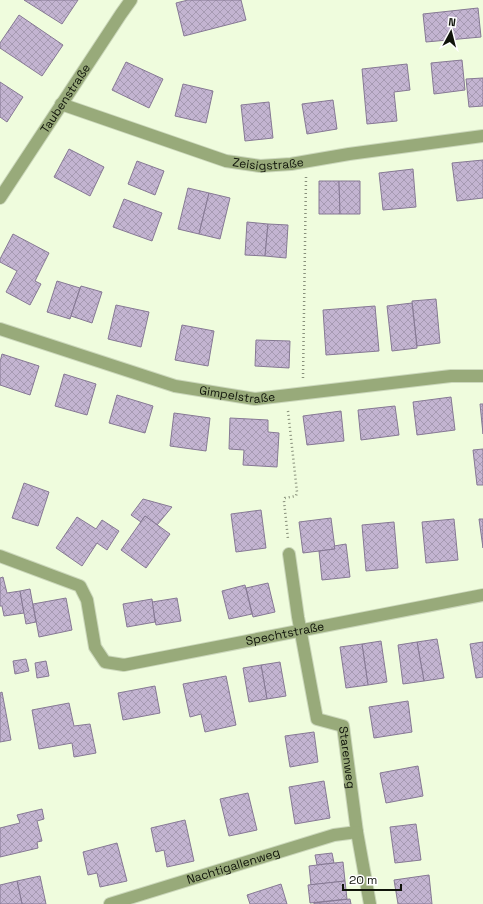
<svg xmlns="http://www.w3.org/2000/svg" width="483" height="904" font-family="'Space Grotesk',sans-serif">
<style>
.building{fill:url(#building-cross-hatch);stroke:#867994}
.lines{fill:none;stroke-linecap:round;stroke-linejoin:round}
.minor-casing{stroke:#cbd7bb;stroke-width:14}
.path{stroke:#88907b;stroke-width:2.5;stroke-dasharray:1 3;stroke-linecap:butt}
.minor{stroke:#98aa7a;stroke-width:12}
.labels{text-anchor:middle;stroke-width:3;stroke-linejoin:round;paint-order:stroke}
.street-label{font-size:12px;fill:#10140a;stroke:#fff}
</style>
<defs>
<pattern id="building-cross-hatch" width="8" height="8" patternUnits="userSpaceOnUse"><rect width="8" height="8" fill="#c3b4d1"/><path d="M0 0l8 8M0 8l8-8" fill="none" stroke="#a69ab2"/></pattern>
</defs>
<rect width="100%" height="100%" fill="#effcdd"/>
<g class="building">
<path d="M24 0H78L62 24Z"/>
<path d="M188 0H241L246 20 184 36 176 3Z"/>
<path d="M478 8 481 37 426 42 423 14Z"/>
<path d="M19 15 63 45 42 76 0 48V43Z"/>
<path d="M462 60 465 90 434 94 431 63Z"/>
<path d="M126 62 163 79 149 108 112 90Z"/>
<path d="M407 64 410 90 394 92 397 121 367 124 362 69Z"/>
<path d="M483 78V106L469 107 466 79Z"/>
<path d="M0 82 23 97 7 122 0 117Z"/>
<path d="M183 84 213 91 206 123 175 116Z"/>
<path d="M333 100 337 129 307 134 302 104Z"/>
<path d="M269 102 273 138 245 141 241 105Z"/>
<path d="M69 149 104 167 90 196 54 177Z"/>
<path d="M483 160V198L457 201 452 163Z"/>
<path d="M137 161 164 171 155 195 128 184Z"/>
<path d="M413 169 416 207 383 210 379 173Z"/>
<path d="M319 181H339L340 214H319Z"/>
<path d="M339 181H360V214H340Z"/>
<path d="M188 188 209 193 199 234 178 229Z"/>
<path d="M209 193 230 198 220 239 199 234Z"/>
<path d="M124 199 162 213 152 241 113 227Z"/>
<path d="M247 222 268 224 265 256 245 255Z"/>
<path d="M268 224 288 225 286 258 265 256Z"/>
<path d="M13 234 49 253 35 281 41 284 30 305 6 292 17 271 0 262V259Z"/>
<path d="M57 281 80 288 70 319 47 312Z"/>
<path d="M81 286 102 292 92 323 71 316Z"/>
<path d="M436 299 440 343 417 346 412 301Z"/>
<path d="M412 303 417 348 392 351 387 306Z"/>
<path d="M116 305 149 312 141 347 108 339Z"/>
<path d="M375 306 379 351 326 355 323 310Z"/>
<path d="M182 325 214 331 208 366 175 360Z"/>
<path d="M256 340 290 341 289 368 255 366Z"/>
<path d="M2 354 39 366 30 395 0 385V362Z"/>
<path d="M64 374 96 384 87 415 55 406Z"/>
<path d="M117 395 153 406 145 433 109 423Z"/>
<path d="M451 397 455 430 417 435 413 402Z"/>
<path d="M480 404H483V434Z"/>
<path d="M395 406 399 435 361 440 358 410Z"/>
<path d="M341 411 344 441 307 445 303 416Z"/>
<path d="M174 413 210 418 206 451 170 446Z"/>
<path d="M230 418 268 420V432L279 433 277 467 243 465 244 450 229 449Z"/>
<path d="M483 449V485H477L473 450Z"/>
<path d="M24 483 49 492 38 526 12 518Z"/>
<path d="M143 499 172 507 157 525 145 516 141 522 131 515Z"/>
<path d="M261 510 266 548 236 552 231 514Z"/>
<path d="M145 516 170 534 146 568 121 550Z"/>
<path d="M77 517 96 529 102 520 119 531 107 550 97 543 82 566 56 548Z"/>
<path d="M331 518 335 549 303 553 299 522Z"/>
<path d="M454 519 458 560 426 563 422 522Z"/>
<path d="M479 519H483V548Z"/>
<path d="M394 522 398 568 366 571 362 525Z"/>
<path d="M346 544 350 577 322 580 319 551 335 549 334 546Z"/>
<path d="M3 577 7 593 20 591 24 613 4 616 2 606H0V578Z"/>
<path d="M268 583 275 612 253 617 246 588Z"/>
<path d="M245 585 252 614 229 619 222 591Z"/>
<path d="M30 589 36 622 26 624 20 591Z"/>
<path d="M66 598 72 630 39 637 33 604Z"/>
<path d="M177 598 181 621 156 625 152 602Z"/>
<path d="M152 599 155 622 127 627 123 604Z"/>
<path d="M437 639 444 678 424 681 417 642Z"/>
<path d="M381 641 387 682 368 685 362 644Z"/>
<path d="M417 642 424 681 403 684 398 645Z"/>
<path d="M483 642V677L476 678 470 644Z"/>
<path d="M362 644 368 685 346 688 340 647Z"/>
<path d="M26 659 29 671 15 674 13 661Z"/>
<path d="M46 661 49 676 37 678 35 663Z"/>
<path d="M280 662 286 696 267 699 261 665Z"/>
<path d="M261 665 267 699 249 702 243 668Z"/>
<path d="M226 676 236 725 205 732 201 714 190 717 183 684Z"/>
<path d="M155 686 160 713 123 720 118 693Z"/>
<path d="M2 692 11 740 0 742V693Z"/>
<path d="M408 701 412 732 374 738 369 707Z"/>
<path d="M69 703 74 726 90 724 96 753 74 757 72 743 39 749 32 710Z"/>
<path d="M314 732 318 762 290 767 285 736Z"/>
<path d="M418 766 423 796 386 803 380 773Z"/>
<path d="M324 781 330 818 295 824 289 787Z"/>
<path d="M248 793 257 830 229 836 220 799Z"/>
<path d="M42 809 44 819 37 821 42 841 37 842 38 848 0 857V828L20 823 17 815Z"/>
<path d="M185 820 194 861 167 867 164 850 156 852 151 828Z"/>
<path d="M416 824 421 860 395 863 390 827Z"/>
<path d="M117 843 127 881 100 887 97 873 88 875 83 852Z"/>
<path d="M332 853 334 863 317 865 315 855Z"/>
<path d="M343 862 345 881 311 885 309 866Z"/>
<path d="M429 875 432 904H398L394 880Z"/>
<path d="M40 876 46 904H22L17 881Z"/>
<path d="M17 881 22 904H0V885Z"/>
<path d="M345 881 347 899 310 903 308 885Z"/>
<path d="M281 884 287 904H250L247 895Z"/>
<path d="M350 899 351 904H314V903Z"/>
</g>
<g class="lines">
<defs>
<g id="minor">
<path id="s1" d="M61 104 226 161 260 166 291 164 349 154 483 136"/>
<path id="s2" d="M0 198 121 14 131 0"/>
<path id="s3" d="M0 329 175 386 255 399 451 376H483"/>
<path id="s4" d="M289 554 298 617 317 719 343 726 357 832 370 904"/>
<path id="s5" d="M0 556 80 586 87 600 95 647 105 662 124 665 483 595"/>
<path id="s6" d="M110 904 334 835 357 832"/>
</g>
</defs>
<use href="#minor" class="minor-casing"/>
<g class="path">
<path d="M303 378 306 177"/>
<path d="M288 411 297 492 296 496 285 498 284 501 288 539"/>
</g>
<use href="#minor" class="minor"/>
</g>
<g class="labels">
<g class="street-label">
<text dy="4" stroke="none"><textPath href="#s2" startOffset="119">Taubenstraße</textPath></text>
<text dy="4" stroke="none"><textPath href="#s1" startOffset="217">Zeisigstraße</textPath></text>
<text dy="4" stroke="none"><textPath href="#s3" startOffset="247">Gimpelstraße</textPath></text>
<text dy="4" stroke="none"><textPath href="#s5" startOffset="350">Spechtstraße</textPath></text>
<text dy="4" stroke="none"><textPath href="#s4" startOffset="226">Starenweg</textPath></text>
<text dy="4" stroke="none"><textPath href="#s6" startOffset="129">Nachtigallenweg</textPath></text>
</g>
</g>
<g transform="translate(451 32) rotate(7)" stroke="#ffffff" stroke-width="3" paint-order="stroke">
<path d="M0-3L7 15L0 10L-7 15Z" fill="#10140a"/>
<text y="-6" font-size="11" font-weight="bold" text-anchor="middle" fill="#10140a">N</text>
</g>
<path d="M343 884v6h58v-6" fill="none" stroke="#10140a" stroke-width="2"/>
<text x="349" y="884" font-size="12" fill="#10140a" stroke="#ffffff" stroke-width="3" paint-order="stroke">20 m</text>
</svg>
